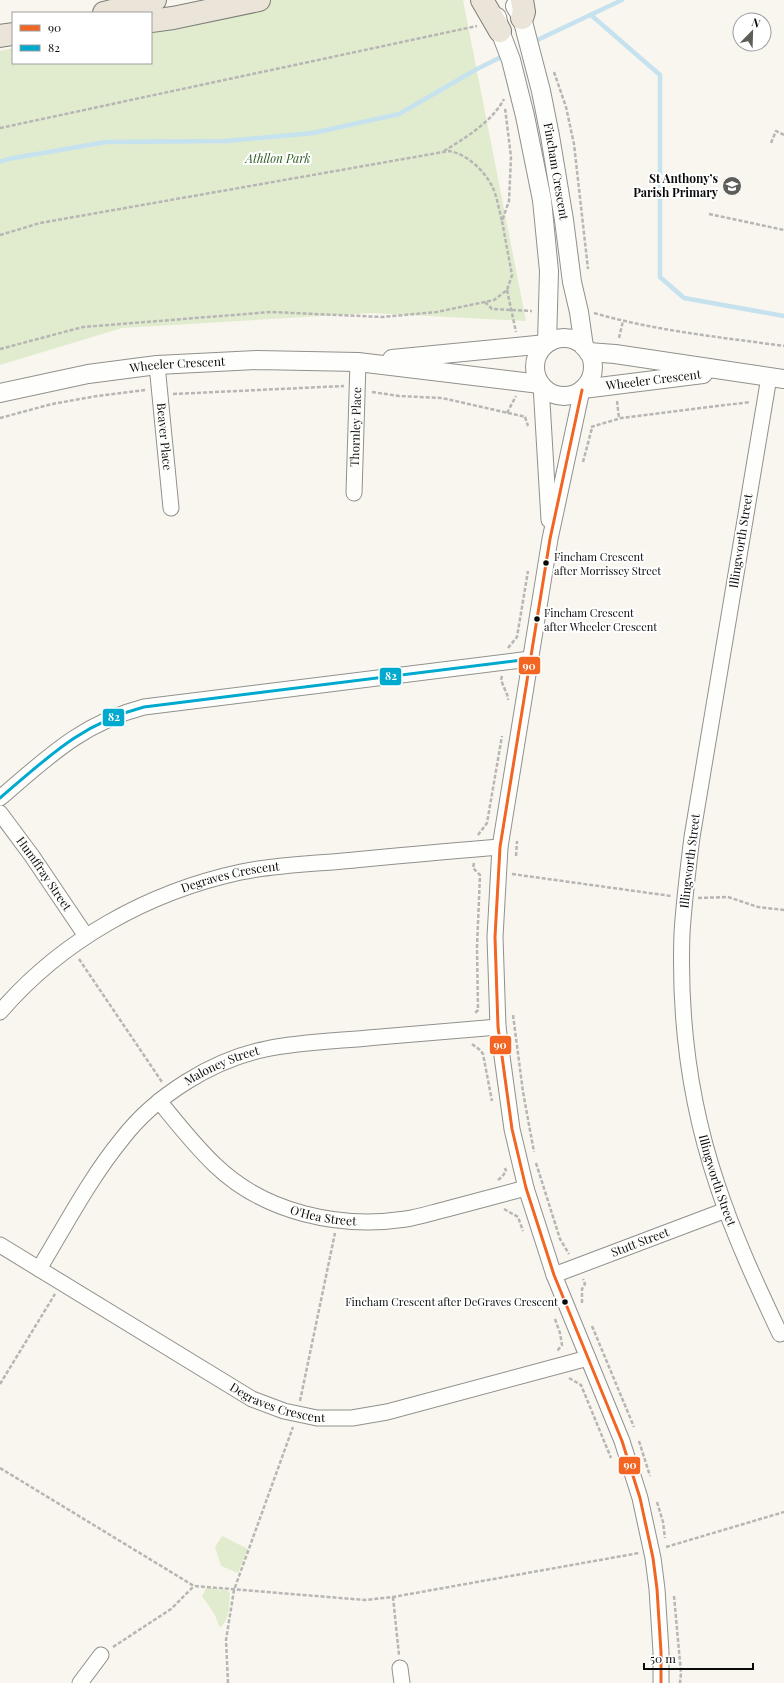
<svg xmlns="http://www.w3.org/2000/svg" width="784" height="1683" font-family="'Playfair Display',serif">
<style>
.green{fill:#e1eccf}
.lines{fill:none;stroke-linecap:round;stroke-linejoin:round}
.stream{stroke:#c7e2ef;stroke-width:4.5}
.minor-casing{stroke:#91908d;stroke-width:17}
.tertiary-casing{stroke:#91908d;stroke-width:20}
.primary-casing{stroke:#7e7e7a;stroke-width:24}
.path{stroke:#b7b6b5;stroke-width:2.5;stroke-dasharray:4 2;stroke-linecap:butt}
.minor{stroke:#fefefc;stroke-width:15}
.tertiary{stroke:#fefefc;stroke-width:18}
.primary{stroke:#eae5d8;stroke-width:22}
.bus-1-casing{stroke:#fff;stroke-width:6}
.bus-2-casing{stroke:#fff;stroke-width:6}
.bus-1{stroke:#f26522;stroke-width:3}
.bus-2{stroke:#00a9ce;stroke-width:3}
.bus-dot{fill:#0a0a0a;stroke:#fff;stroke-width:1.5}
.labels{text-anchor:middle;stroke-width:4;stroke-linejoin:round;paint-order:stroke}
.bus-label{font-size:11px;fill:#0a0a0a;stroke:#fff;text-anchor:start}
.park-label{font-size:12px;font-style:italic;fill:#2d5b21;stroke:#fff}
.street-label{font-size:12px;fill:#0a0a0a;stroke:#fff}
.poi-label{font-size:12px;font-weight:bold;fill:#0a0a0a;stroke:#fff;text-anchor:end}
.line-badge{stroke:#fff;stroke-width:1.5}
.badge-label{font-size:11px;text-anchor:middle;font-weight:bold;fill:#fff}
</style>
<rect width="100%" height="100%" fill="#f8f6ee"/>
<g class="green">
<path d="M262 0H463L526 321 372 313 122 328 0 365V51L13 48V63H151V22Z"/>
<path d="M222 1536 248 1549 238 1573 221 1566 215 1547Z"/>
<path d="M207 1587 218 1589 220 1592 221 1589 228 1591 230 1593C229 1604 230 1619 221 1627L219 1626 215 1615 202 1596Z"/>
</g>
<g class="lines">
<g class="stream">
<path d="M591 15 660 75V277L684 298 784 316"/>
<path d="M533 42 622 0"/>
<path d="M0 162 8 159 106 142 226 141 313 133 399 114 477 69 505 55"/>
</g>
<defs>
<g id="minor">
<path id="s1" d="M157 365 171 508"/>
<path id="s2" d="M769 377 692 837C688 869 684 901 682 933 679 1017 690 1104 717 1184 734 1236 757 1285 780 1334"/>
<path d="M541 385 549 520"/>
<path d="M582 390 550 539 500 847 495 937 498 1027 512 1129 526 1188 554 1275 622 1441 640 1498 653 1558 657 1589 661 1652V1683"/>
<path id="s3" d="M354 493 358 362"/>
<path d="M0 798C47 758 82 723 144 707L530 659"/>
<path id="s4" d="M0 813 32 856 86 936"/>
<path id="s5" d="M0 1012C62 940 148 892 241 872 275 865 310 864 343 861 396 856 448 851 500 847"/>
<path id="s6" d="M159 1101C177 1123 194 1145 215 1165 265 1213 339 1229 406 1219 420 1217 434 1212 447 1209 473 1202 500 1195 526 1188"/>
<path id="s7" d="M0 1245 252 1399 284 1411 317 1418H352L387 1412 588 1358"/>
<path id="s8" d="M39 1269C65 1226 90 1178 122 1139 155 1096 212 1060 266 1049 299 1042 334 1041 368 1038 411 1034 454 1031 498 1027"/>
<path id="s9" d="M554 1275 726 1210"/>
<path d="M400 1668 402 1683"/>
<path d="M80 1683 101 1655"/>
</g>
<g id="tertiary">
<path id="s10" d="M515 6 522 18 541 91 550 136 564 220 572 282 579 312 584 347"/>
<path d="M497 17 500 31 511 60 525 116 542 200 549 271 547 343"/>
<circle cx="564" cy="367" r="29"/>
<path d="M588 352 615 354 784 379"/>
<path d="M392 359 546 344"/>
<path id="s11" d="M583 389 703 374"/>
<path id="s12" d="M0 393 88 374 157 365 257 360 358 362 540 384"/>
</g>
<g id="primary">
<path d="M482 0 500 31"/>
<path d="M104 13 155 0"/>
<path d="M522 18 524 12 522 0"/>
<path d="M151 21 173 18 259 0"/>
<path d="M0 36 13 34"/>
</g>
</defs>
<use href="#minor" class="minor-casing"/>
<use href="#tertiary" class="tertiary-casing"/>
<use href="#primary" class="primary-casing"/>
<g class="path">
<path d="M554 72 566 107 574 144 588 269"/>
<path d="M0 128 477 26"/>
<path d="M771 143 776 131 784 135"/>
<path d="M444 151C465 138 492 122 504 99"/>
<path d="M709 214 784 230"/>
<path d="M0 235 40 223 449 151C467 154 485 171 493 188 497 197 499 210 502 221"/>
<path d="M507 290 516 332"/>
<path d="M485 302 492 309 532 311"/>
<path d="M594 313C656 331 720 337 784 346"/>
<path d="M619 338 623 321"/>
<path d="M0 349 83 327 271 312 382 317 437 312 494 300 507 290 512 275 502 221 509 201 511 157 505 108"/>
<path d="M372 392 399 396 442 398 526 417"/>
<path d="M173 394 344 386"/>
<path d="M617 401 619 418"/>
<path d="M507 413 516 396"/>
<path d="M525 417 528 426"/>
<path d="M0 418 52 404 97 396 146 390"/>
<path d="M591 427 621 418 750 402"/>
<path d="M583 462 592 428"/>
<path d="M508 648 517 637 528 571"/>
<path d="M502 676 501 680 508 697V700"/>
<path d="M478 835 487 823 502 736"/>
<path d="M516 856 517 841"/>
<path d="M474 863 473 868 480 875 477 947 478 1010 474 1014"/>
<path d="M512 874 671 896"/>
<path d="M698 898 728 897 758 907 784 910"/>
<path d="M79 959 162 1082"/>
<path d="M513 1015 523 1092 534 1152"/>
<path d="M472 1044 480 1050 483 1054 492 1101"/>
<path d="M536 1163 560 1239 569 1254"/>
<path d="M498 1180 502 1177 506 1171 505 1168"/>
<path d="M504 1209 518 1217 523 1231"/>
<path d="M582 1303V1289L585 1284 583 1279"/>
<path d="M555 1319 560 1333 562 1345 557 1351"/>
<path d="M592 1326 634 1427"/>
<path d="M569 1378 581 1385 611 1458"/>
<path d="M0 1384 55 1294"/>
<path d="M300 1401 335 1233"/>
<path d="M639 1441 650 1476"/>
<path d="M0 1468 194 1586 365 1600 393 1597 639 1553"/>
<path d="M657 1502 663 1522 665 1538"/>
<path d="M666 1547 784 1512"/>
<path d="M674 1596 681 1673 680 1683"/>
<path d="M393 1597 399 1655"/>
<path d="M113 1647 171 1609 194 1586"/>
<path d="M228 1683 226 1640 234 1590 293 1427"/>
</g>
<use href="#minor" class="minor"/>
<use href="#tertiary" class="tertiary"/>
<use href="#primary" class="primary"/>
<defs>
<path id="bus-1" d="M582 390 550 539 500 847 495 937 498 1027 512 1129 526 1188 554 1275 622 1441 640 1498 653 1558 657 1589 661 1652V1683"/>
<path id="bus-2" d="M0 798C47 758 82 723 144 707L530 659"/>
</defs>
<use href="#bus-1" class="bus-1-casing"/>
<use href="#bus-2" class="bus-2-casing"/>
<use href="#bus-1" class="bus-1"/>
<use href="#bus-2" class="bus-2"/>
</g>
<defs>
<symbol id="school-disc" viewBox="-11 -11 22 22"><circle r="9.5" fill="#5d5d5a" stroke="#fff"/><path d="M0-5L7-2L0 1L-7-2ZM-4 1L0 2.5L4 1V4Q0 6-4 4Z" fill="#fff"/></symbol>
</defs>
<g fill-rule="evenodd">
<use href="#school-disc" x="721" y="175" width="22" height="22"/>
</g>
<g class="bus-dot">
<circle cx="546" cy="563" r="3.5"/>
<circle cx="537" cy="619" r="3.5"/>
<circle cx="565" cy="1302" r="3.5"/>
</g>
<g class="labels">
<g class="bus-label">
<text x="554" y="561">Fincham Crescent<tspan x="554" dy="14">after Morrissey Street</tspan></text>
<text x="544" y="617">Fincham Crescent<tspan x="544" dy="14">after Wheeler Crescent</tspan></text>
<text x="558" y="1306" text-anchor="end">Fincham Crescent after DeGraves Crescent</text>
</g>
<g class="park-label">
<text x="278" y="163">Athllon Park</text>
</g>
<g class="street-label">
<text dy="4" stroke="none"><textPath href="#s10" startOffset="171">Fincham Crescent</textPath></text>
<text dy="4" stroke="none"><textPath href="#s12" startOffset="180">Wheeler Crescent</textPath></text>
<text dy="4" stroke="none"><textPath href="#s11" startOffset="71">Wheeler Crescent</textPath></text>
<text dy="4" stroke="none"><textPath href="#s3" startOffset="66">Thornley Place</textPath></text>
<text dy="4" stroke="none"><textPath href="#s1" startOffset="72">Beaver Place</textPath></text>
<text transform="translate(741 541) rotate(-81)" y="4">Illingworth Street</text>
<text transform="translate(690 861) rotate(-83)" y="4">Illingworth Street</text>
<text dy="4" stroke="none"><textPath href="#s4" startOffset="75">Humffray Street</textPath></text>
<text dy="4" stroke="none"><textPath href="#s5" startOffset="272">Degraves Crescent</textPath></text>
<text dy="4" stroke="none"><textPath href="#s8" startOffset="280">Maloney Street</textPath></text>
<text dy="4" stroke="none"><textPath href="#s2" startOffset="814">Illingworth Street</textPath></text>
<text dy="4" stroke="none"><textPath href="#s6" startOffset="207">O'Hea Street</textPath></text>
<text dy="4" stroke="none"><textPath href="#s9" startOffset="92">Stutt Street</textPath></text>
<text dy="4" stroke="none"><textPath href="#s7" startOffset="321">Degraves Crescent</textPath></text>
</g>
<g class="poi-label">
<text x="718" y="183">St Anthony’s<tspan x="718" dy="14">Parish Primary</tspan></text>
</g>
</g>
<g class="line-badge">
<rect x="518" y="656" width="23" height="19" rx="4" fill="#f26522"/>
<rect x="379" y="667" width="23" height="19" rx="4" fill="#00a9ce"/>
<rect x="102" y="708" width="23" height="19" rx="4" fill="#00a9ce"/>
<rect x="489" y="1035" width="23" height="20" rx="4" fill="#f26522"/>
<rect x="618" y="1456" width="23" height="19" rx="4" fill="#f26522"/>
</g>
<g class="badge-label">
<text x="529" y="670">90</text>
<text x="391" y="680">82</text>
<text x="114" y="721">82</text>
<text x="500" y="1049">90</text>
<text x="630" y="1469">90</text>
</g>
<rect x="12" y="12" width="140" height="52" fill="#ffffff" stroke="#9d9d9d"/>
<rect x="20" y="25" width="20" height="6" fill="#f26522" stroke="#9d9d9d"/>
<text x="48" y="32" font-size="12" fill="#0a0a0a">90</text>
<rect x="20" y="45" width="20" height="6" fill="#00a9ce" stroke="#9d9d9d"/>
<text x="48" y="52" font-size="12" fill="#0a0a0a">82</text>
<g transform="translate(752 32) rotate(23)"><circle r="19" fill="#ffffff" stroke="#9d9d9d"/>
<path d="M0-3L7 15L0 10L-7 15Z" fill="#5d5d5a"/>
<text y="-6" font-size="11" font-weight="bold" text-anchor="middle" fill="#0a0a0a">N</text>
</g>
<path d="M644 1663v6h109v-6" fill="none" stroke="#0a0a0a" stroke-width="2"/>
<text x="650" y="1663" font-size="12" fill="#0a0a0a" stroke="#ffffff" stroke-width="3" paint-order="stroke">50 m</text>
</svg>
